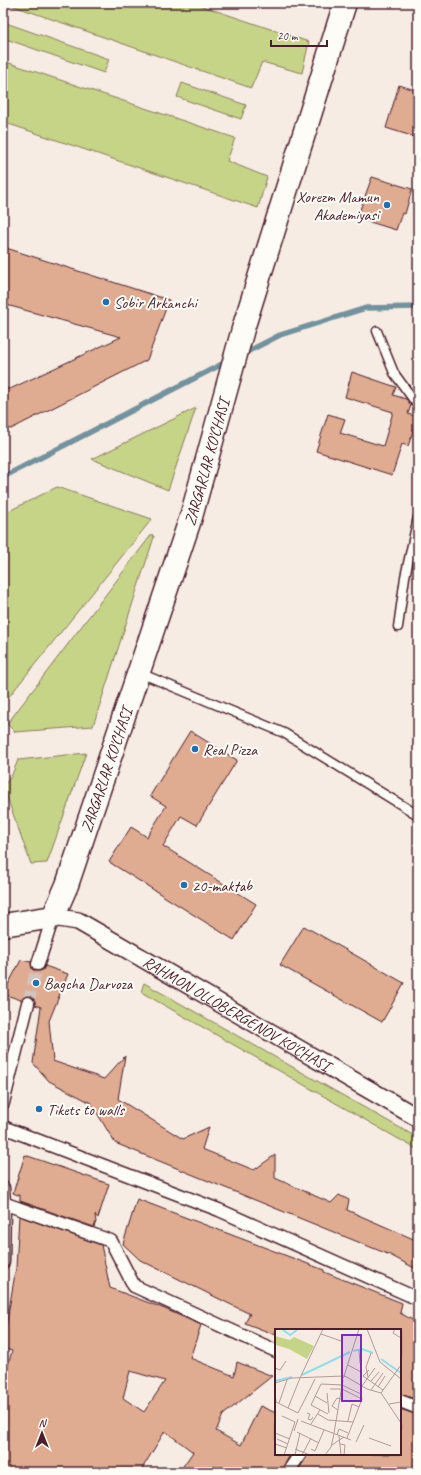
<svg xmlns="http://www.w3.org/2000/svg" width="421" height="1475" font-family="Caveat,sans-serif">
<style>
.green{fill:#c6d488;stroke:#887a5a}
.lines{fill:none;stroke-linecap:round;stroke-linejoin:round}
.stream{stroke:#73929e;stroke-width:5.5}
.building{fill:#dfac92;stroke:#4a1f2b;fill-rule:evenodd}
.pedestrian-tunnel{stroke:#d4c3be;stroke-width:12;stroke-dasharray:12 6;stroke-linecap:butt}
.service-casing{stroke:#4a1f2b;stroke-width:11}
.pedestrian-casing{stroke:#4a1f2b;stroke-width:15}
.minor-casing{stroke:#4a1f2b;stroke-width:20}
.secondary-casing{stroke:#4a1f2b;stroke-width:25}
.service{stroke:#fdfcf7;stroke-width:8}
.pedestrian{stroke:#fdfcf7;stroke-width:12}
.minor{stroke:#fdfcf7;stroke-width:17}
.secondary{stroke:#fdfcf7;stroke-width:22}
.poi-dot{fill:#1f6fb2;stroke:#fdfcf7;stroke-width:1.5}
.labels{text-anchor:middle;stroke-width:4;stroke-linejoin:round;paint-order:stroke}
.poi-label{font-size:16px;fill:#4a1f2b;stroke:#fdfcf7;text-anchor:start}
.street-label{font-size:16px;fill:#4a1f2b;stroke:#fdfcf7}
.inset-river{fill:none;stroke:#8fdfea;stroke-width:2}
.inset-road{fill:none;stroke:#b29a99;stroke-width:1}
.view{fill:#7b2cbf;fill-opacity:0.15;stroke:#7b2cbf;stroke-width:2}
.inset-edge{fill:none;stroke:#4a1f2b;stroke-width:2}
</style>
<rect width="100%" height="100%" fill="#f7ece3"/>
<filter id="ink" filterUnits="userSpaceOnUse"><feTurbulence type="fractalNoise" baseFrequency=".025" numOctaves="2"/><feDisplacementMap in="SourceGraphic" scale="8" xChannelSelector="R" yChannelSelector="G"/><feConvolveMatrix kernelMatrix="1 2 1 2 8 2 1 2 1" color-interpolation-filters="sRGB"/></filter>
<g filter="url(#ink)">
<g class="green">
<path d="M5 3H193L309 42 302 73 262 62 251 88Z"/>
<path d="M3 22 109 59 104 73 3 38Z"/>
<path d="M3 61 235 138 227 161 267 177 258 208 3 122Z"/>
<path d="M182 83 246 105 241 119 177 97Z"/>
<path d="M196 408 168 490 92 459Z"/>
<path d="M57 487 152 519 3 704V514Z"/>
<path d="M152 534 154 537 93 726 15 732 7 724Z"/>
<path d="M86 753 47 863 31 864 3 786 11 777 18 760Z"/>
<path d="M144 983 418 1138V1150L141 992Z"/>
</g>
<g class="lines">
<g class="stream">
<path d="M243 354 280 335 366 308 418 307"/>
<path d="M3 477 228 361"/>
</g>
</g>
<g class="building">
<path d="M399 85 418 91V138L386 128Z"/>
<path d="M372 177 412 189 405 214 402 213 396 230 357 218Z"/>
<path d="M3 247 169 300 147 360 11 429 3 427V387L10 389 121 337 3 304Z"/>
<path d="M352 372 396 387 393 395 406 399 411 405 408 414 418 417 408 446 402 444 392 475 316 451 328 414 345 419 340 433 383 446 393 412 345 397Z"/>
<path d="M190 731 237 760 197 825 181 816 163 846 256 904 234 940 109 862 131 827 147 837 166 806 150 796Z"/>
<path d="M304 926 404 983 382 1022 280 965Z"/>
<path d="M21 960 31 962 32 969 36 971 43 970 45 966 68 974 49 1021 53 1061 104 1079 125 1056 118 1099 183 1139 209 1127 202 1149 254 1170 275 1155V1178L331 1203 339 1195 349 1200 347 1210 418 1241V1270L390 1255 115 1143 91 1103 49 1081 33 1063 41 1007 35 1005V1001L30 996H26L21 1000 3 994Z"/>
<path d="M25 1155 109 1184 98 1218 95 1215 96 1222 94 1227 20 1201V1196L13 1193Z"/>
<path d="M137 1199 324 1270V1272L402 1303 400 1313 418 1323V1400L400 1394V1330H276V1335L245 1323 250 1314 140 1260 123 1244Z"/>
<path d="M19 1216 101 1245 110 1288 165 1309 201 1325 190 1358 234 1376 237 1362 272 1376 223 1415 216 1431 241 1445 260 1406 276 1413V1454H291L282 1468 281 1472H179L193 1452 165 1431 140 1472H12L3 1469V1382L12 1351 3 1348V1344L16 1268ZM130 1371 165 1381 144 1412 123 1398Z"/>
<path d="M400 1409 418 1415V1472H297L306 1458 307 1454H400Z"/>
</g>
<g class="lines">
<path class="pedestrian-tunnel" d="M28 1003 38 964"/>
<defs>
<g id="service">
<path d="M377 331 394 373 418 406"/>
<path d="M398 627 405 577 418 517"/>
<path d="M140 673 284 733 418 815"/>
</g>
<g id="pedestrian">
<path d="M38 964 53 917"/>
<path d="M3 1103 28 1003"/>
<path d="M3 1127 219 1210 418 1299"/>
<path d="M3 1188 4 1203 3 1262"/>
<path d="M3 1203 111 1241 134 1286 276 1351"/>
<path d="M400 1401 418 1408"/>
<path d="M288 1472 300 1454"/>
</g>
<g id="minor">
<path id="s1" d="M53 917 78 921 418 1118"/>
</g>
<g id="secondary">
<path id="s2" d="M3 925 53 917 67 885 191 517 243 329 345 3"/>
</g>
</defs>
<use href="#service" class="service-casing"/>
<use href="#pedestrian" class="pedestrian-casing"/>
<use href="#minor" class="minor-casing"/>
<use href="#secondary" class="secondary-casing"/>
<use href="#service" class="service"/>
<use href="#pedestrian" class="pedestrian"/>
<use href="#minor" class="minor"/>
<use href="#secondary" class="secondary"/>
</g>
</g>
<g class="poi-dot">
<circle cx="387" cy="205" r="4"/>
<circle cx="106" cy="302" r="4"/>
<circle cx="195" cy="749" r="4"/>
<circle cx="184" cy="885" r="4"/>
<circle cx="36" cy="983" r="4"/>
<circle cx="39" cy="1109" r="4"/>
</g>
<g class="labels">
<g class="poi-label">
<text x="379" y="202" text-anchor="end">Xorezm Mamun<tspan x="379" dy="18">Akademiyasi</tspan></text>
<text x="114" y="308">Sobir Arkanchi</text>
<text x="203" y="755">Real Pizza</text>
<text x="192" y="891">20-maktab</text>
<text x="44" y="989">Bagcha Darvoza</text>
<text x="47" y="1115">Tikets to walls</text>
</g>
<g class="street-label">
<text dy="6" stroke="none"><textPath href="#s2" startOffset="531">ZARGARLAR KO'CHASI</textPath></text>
<text dy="6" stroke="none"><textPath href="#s2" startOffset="207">ZARGARLAR KO'CHASI</textPath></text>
<text dy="6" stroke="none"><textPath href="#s1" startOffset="209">RAHMON OLLOBERGENOV KO'CHASI</textPath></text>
</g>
</g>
<g transform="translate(275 1329)">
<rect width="126" height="126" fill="#f7ece3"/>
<path d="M0 7 15 11 19 8 39 17 32 30 14 20 1 16 0 18Z" fill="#c6d488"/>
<path class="inset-river" d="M7 0 15 6 22 1M78 22 87 20 98 24M106 30 126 44M27 46 75 23M0 52 17 48"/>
<path class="inset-road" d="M92 0 105 33 126 50M120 0 118 4 126 9M46 5 66 12M84 21 85 34M73 36 86 43M0 39 5 41 11 32M94 41 88 47 108 61M93 48 91 38 96 24M25 49 48 0M68 49 70 47 92 60 106 64 126 94M96 52 104 43M0 54 17 49 69 47 84 0M87 57 100 39M103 58 110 47M55 60H67L87 70M96 61 108 44M0 64 1 73 23 84 40 50M52 64 54 84M106 64 126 36M40 67 52 74M4 74 12 51M114 75 126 73M13 79 25 49M63 81 57 77 62 69 66 70M32 84 35 85 33 90 36 91 38 88M43 85 53 91 78 93M53 85 36 76 46 55 67 56 86 65 87 70 72 109M7 87 20 93 9 126M26 92 76 111M73 92 77 75 84 78M36 95 45 81M19 102 23 90M22 103 44 114M0 104 15 110M59 104 68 51M62 106 64 100 73 104M64 107 66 126M94 109 116 117M2 110 13 115M81 113 89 96M0 115 12 119M65 115 70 116 69 126M57 116 69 108M20 120 35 126M36 120 40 122 49 101M20 126 25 104M27 126 36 109M50 126 56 118 59 105"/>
<path class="view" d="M67 6H86V72H67Z"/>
<rect width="126" height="126" class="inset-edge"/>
</g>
<rect width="421" height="1475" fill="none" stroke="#fdfcf7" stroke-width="16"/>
<rect x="8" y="8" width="405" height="1459" fill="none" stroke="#4a1f2b" stroke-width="1.5" filter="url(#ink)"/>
<g transform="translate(42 1433)" stroke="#fdfcf7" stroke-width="3" paint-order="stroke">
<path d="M0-3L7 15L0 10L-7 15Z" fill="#4a1f2b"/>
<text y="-6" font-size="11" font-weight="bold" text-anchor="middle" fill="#4a1f2b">N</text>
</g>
<path d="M271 40v6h56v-6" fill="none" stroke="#4a1f2b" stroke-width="2"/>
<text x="277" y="40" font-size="12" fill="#4a1f2b" stroke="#fdfcf7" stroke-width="3" paint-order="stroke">20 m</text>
</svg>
